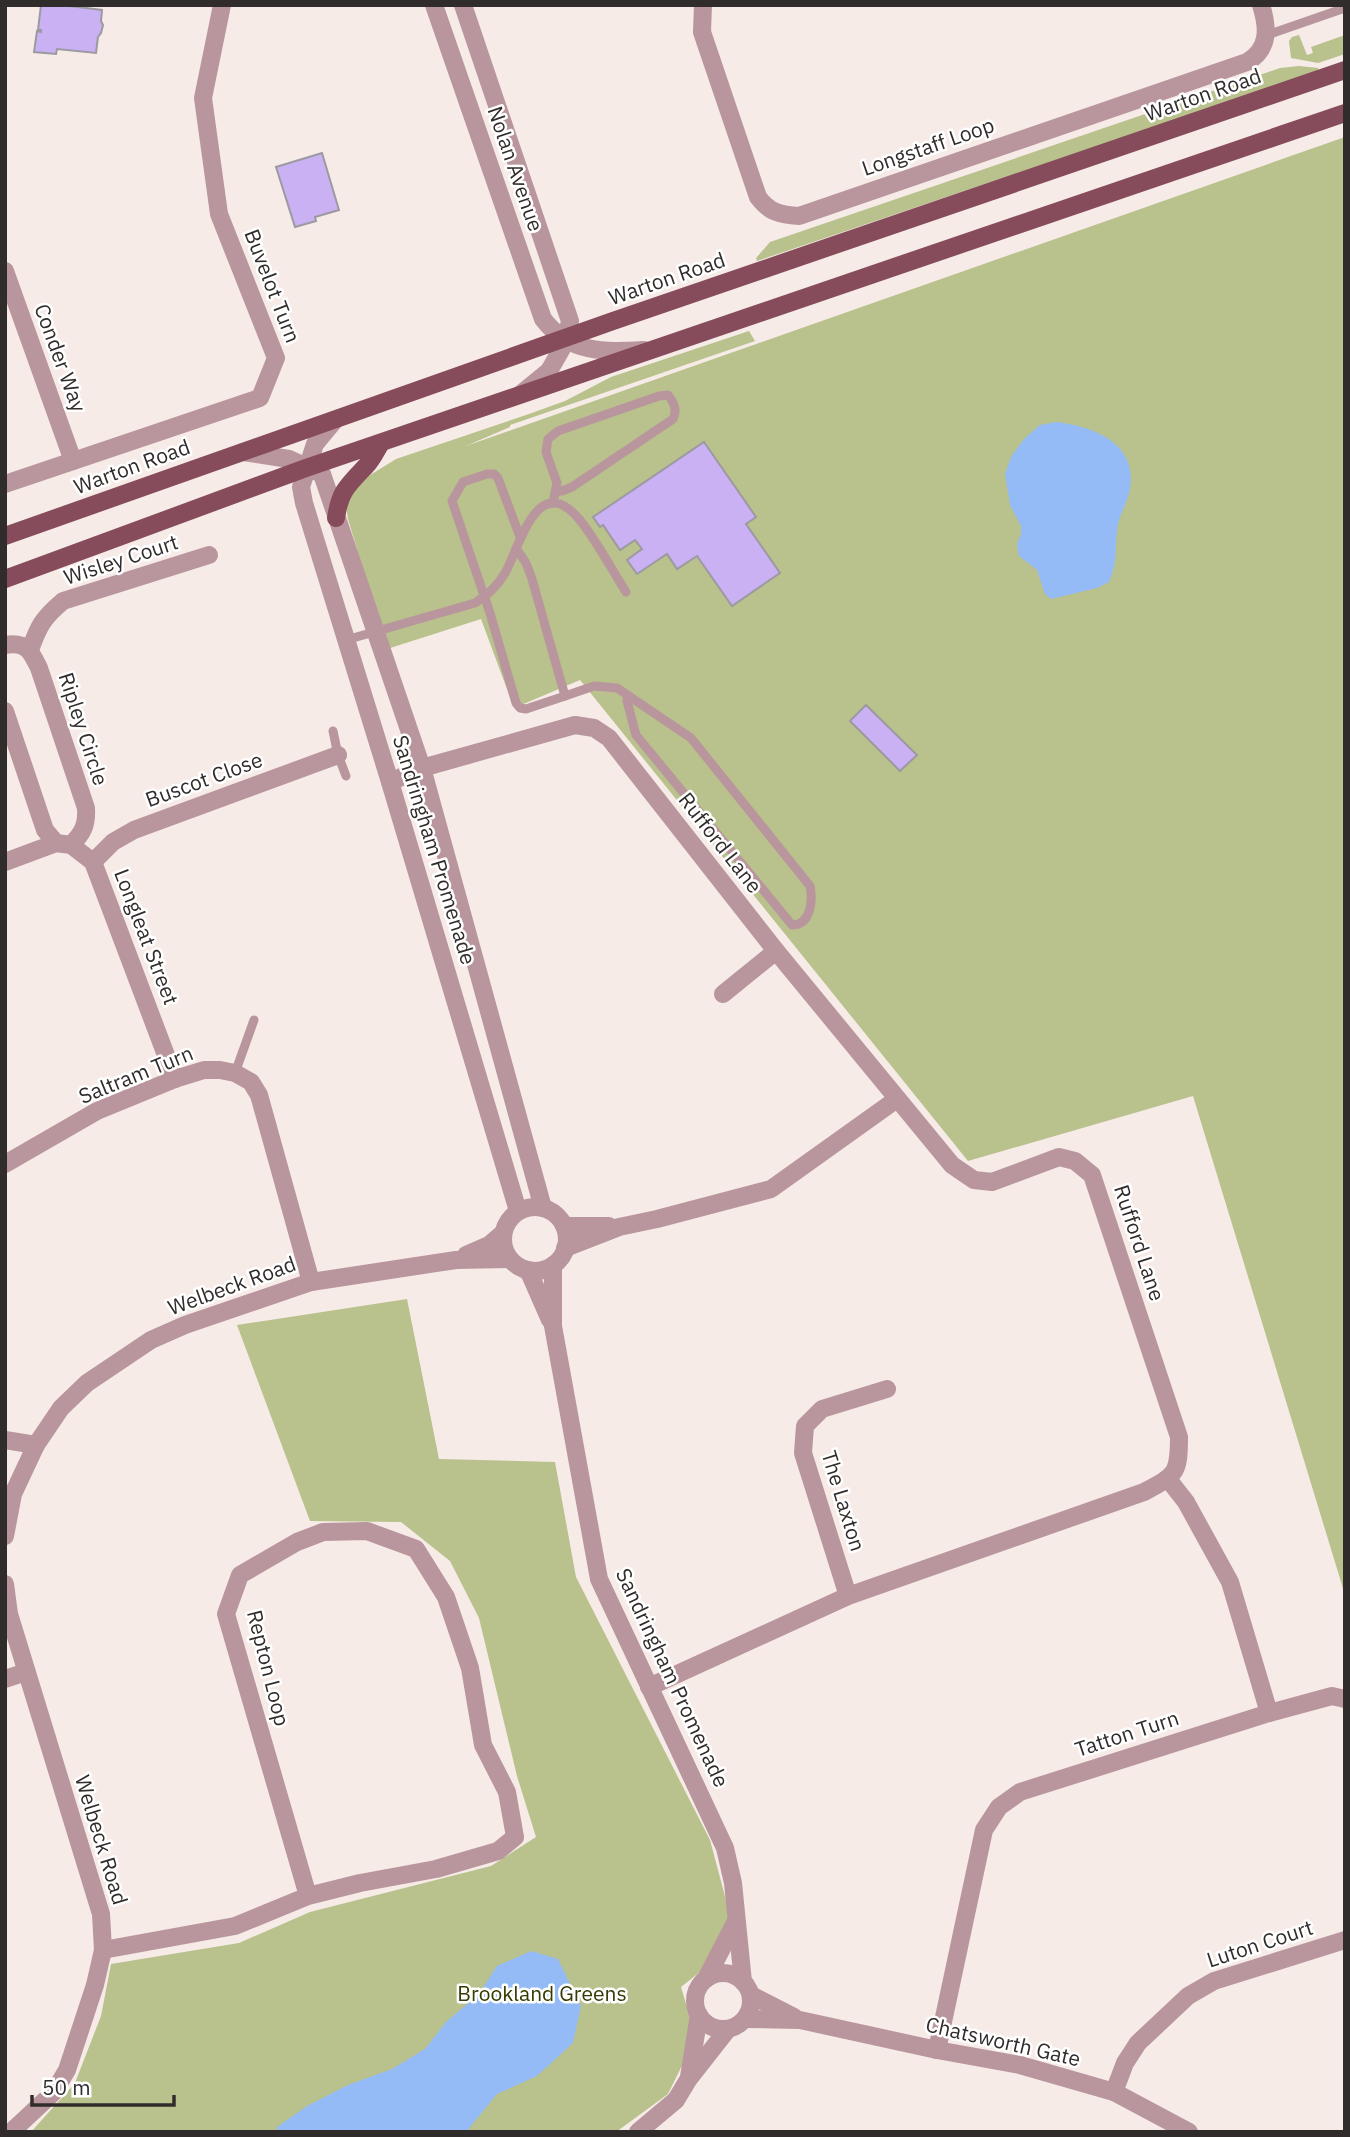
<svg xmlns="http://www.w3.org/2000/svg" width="1350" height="2137" font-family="'IBM Plex Sans',sans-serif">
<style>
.green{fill:#b9c18c}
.water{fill:#95bbf6}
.building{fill:#cab1f3;stroke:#9c99a1;stroke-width:2}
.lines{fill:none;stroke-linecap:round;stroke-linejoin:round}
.service{stroke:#b9969d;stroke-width:9}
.minor{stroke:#b9969d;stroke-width:18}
.tertiary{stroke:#b9969d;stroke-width:18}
.primary{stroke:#874c5b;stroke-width:18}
.labels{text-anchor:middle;stroke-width:5;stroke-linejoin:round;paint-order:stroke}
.street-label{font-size:21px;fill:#302c2b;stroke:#fff}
.park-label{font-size:21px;fill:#363b01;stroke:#fff}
</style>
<rect width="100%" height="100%" fill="#f6ebe7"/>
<g class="green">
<path d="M1299 35 1307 55 1313 53 1311 47 1345 35V54L1318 63 1291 58 1289 41 1292 37Z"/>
<path d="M1299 66 1318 68 1319 71 757 261 756 258 770 242 1280 68Z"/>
<path d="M1345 137V1595L1193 1096 968 1161 580 680 514 708 481 619 387 649 348 519 346 506 350 495 367 477 396 459 529 414 565 401 611 377 749 331 755 341 510 425V427L466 446Z"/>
<path d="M407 1299 439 1459 555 1462 576 1577 710 1840 731 1919 720 1956 681 1987 696 2037 668 2094 616 2132H31L75 2083 101 2016 111 1964 239 1943 310 1912 491 1866 536 1837 517 1776 479 1618 450 1561 401 1522 310 1521 237 1325Z"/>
</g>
<g class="water">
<path d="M1056 422C1092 426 1138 443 1130 488 1129 498 1121 512 1118 524 1114 547 1119 559 1109 582L1097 588 1051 599 1045 594 1037 570 1019 556 1017 544 1021 534V526L1010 505 1005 474 1011 457 1024 439 1040 425Z"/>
<path d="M531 1951 558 1959 581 2006 573 2043 537 2076 497 2094 466 2132H277V2127L307 2106 348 2085 392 2069 425 2049 446 2022 478 1995 497 1966Z"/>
</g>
<g class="building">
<path d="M41 5H61L102 10 101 21 103 25 101 33 98 37 96 53 57 49 56 54 34 52 37 31 41 32V30H38Z"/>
<path d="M322 153 339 210 315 217 316 221 295 227 276 167Z"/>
<path d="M704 442 756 517 746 524 780 573 732 606 697 556 677 569 667 554 637 574 627 560 642 549 635 540 620 550 603 525 600 527 593 517Z"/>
<path d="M866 705 917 755 900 771 850 721Z"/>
</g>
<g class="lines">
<g class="service">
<path d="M1267 35 1345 8"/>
<path d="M553 503 557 483 546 452 548 439 558 431 659 396 668 395C675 404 677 410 673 419L572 487 562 491H555"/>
<path d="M516 548 526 563 532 579 565 696 526 709 520 708 516 703 490 613 452 501 463 482 487 474H494L498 478 520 537"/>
<path d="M346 640 475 603C488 594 497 587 505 573 519 549 537 469 579 519 595 538 612 570 626 592"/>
<path d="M565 696 594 686 617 688 691 738 810 886C813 901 811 925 792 925L636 735 627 701 628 696"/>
<path d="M333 731 338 755 346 776"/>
<path d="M235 1073 254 1020"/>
</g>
<g class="minor">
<path d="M434 5 543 319C570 354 605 352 644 350"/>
<path d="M463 5 570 321 565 343 549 371 522 393"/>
<path d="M703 5 702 32 758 197C769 212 780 215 799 216L1247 62C1270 49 1268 27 1261 5"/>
<path d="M5 271 73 461"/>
<path d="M5 484 260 398 276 358 219 214 203 98 222 5"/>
<path d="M5 645C26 641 31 651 39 668L86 808C87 825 83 833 71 845"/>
<path d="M30 650C39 625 43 618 63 601L209 555"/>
<path d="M5 711 45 830 56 843"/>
<path d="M390 782 422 768 575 725 594 728 609 738 776 951 952 1165 974 1180 992 1182 1059 1157 1075 1161 1092 1175 1179 1437C1179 1474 1176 1475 1144 1492L848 1596 649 1687"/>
<path d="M5 862 56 843 71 845 93 862 175 1079"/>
<path d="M93 862 113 842 134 830 338 755"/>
<path d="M723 994 776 951"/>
<path d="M5 1164 97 1111 175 1079 204 1070H220L235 1073 251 1082 259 1095 311 1282"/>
<path d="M564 1226H609"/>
<path d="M565 1248 619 1227 657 1219 771 1189 897 1099"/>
<path d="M466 1255 489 1245 503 1233"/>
<path d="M5 1440 36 1445"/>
<path d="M1168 1479 1186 1502 1230 1582 1269 1713"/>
<path d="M5 1536 13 1494 36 1445 61 1408 87 1383 151 1340 185 1325 311 1282 456 1260 510 1259"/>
<path d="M5 1584 9 1614 101 1914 103 1950 95 1985 67 2070 54 2092 11 2132"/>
<path d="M848 1596 803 1453 805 1426 822 1409 887 1389"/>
<path d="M5 1679 26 1672"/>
<path d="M103 1950 235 1926 308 1896 360 1883 436 1869 498 1851 515 1837 507 1792 483 1745 470 1668 446 1597 416 1549 367 1531 323 1532 297 1542 240 1575 226 1614 308 1896"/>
<path d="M937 2050 984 1830 999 1807 1020 1792 1269 1713 1332 1696 1345 1699"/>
<path d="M1114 2092 1125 2063 1138 2043 1188 1996 1214 1981 1345 1940"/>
</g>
<g class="tertiary">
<path d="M335 420 315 444 301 487 304 503 390 782 518 1211"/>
<path d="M243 452 289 459 322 474 422 768 543 1208"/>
<circle cx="535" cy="1239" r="32"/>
<path d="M553 1265V1326L599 1579 725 1848 733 1883 743 1982"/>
<path d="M528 1270 550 1320"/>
<circle cx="723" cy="2001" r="28"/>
<path d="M706 1979 736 1921"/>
<path d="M751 1995 794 2017"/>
<path d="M745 2019 800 2020 937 2050 1020 2065 1114 2092 1189 2132"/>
<path d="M689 2077 699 2015"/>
<path d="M638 2132 676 2100 688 2080 728 2029"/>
</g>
<g class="primary">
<path d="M336 518C340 491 347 486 366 466 372 460 376 451 381 443"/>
<path d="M5 536 613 321 1345 70"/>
<path d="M5 579 306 468 1345 113"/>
</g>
</g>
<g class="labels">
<g class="street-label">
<text transform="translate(1203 95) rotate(-19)" y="7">Warton Road</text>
<text transform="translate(928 147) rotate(-19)" y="7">Longstaff Loop</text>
<text transform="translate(515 169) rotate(71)" y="7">Nolan Avenue</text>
<text transform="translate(667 279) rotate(-19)" y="7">Warton Road</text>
<text transform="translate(272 286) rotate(69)" y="7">Buvelot Turn</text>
<text transform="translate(60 358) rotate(70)" y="7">Conder Way</text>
<text transform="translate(132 467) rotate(-20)" y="7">Warton Road</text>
<text transform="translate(121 560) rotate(-18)" y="7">Wisley Court</text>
<text transform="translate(83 729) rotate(72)" y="7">Ripley Circle</text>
<text transform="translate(204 780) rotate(-20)" y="7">Buscot Close</text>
<text transform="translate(720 843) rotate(52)" y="7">Rufford Lane</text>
<text transform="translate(434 850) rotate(73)" y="7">Sandringham Promenade</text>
<text transform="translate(146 937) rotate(69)" y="7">Longleat Street</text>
<text transform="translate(136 1075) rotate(-22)" y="7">Saltram Turn</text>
<text transform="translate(1139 1243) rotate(72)" y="7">Rufford Lane</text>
<text transform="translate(232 1286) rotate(-20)" y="7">Welbeck Road</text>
<text transform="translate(843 1501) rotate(73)" y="7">The Laxton</text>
<text transform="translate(268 1668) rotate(76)" y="7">Repton Loop</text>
<text transform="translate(672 1678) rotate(65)" y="7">Sandringham Promenade</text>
<text transform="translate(1127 1734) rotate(-18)" y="7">Tatton Turn</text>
<text transform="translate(101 1840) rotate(73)" y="7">Welbeck Road</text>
<text transform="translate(1260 1944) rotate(-18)" y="7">Luton Court</text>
<text transform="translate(1003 2042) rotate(13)" y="7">Chatsworth Gate</text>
</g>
<g class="park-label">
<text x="542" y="2001">Brookland Greens</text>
</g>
</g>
<rect width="1350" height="2137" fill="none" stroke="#302c2b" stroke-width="14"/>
<path d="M32 2095v10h142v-10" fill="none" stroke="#302c2b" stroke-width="3.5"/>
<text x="42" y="2095" font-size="21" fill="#302c2b" stroke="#ffffff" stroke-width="5" paint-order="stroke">50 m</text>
</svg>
